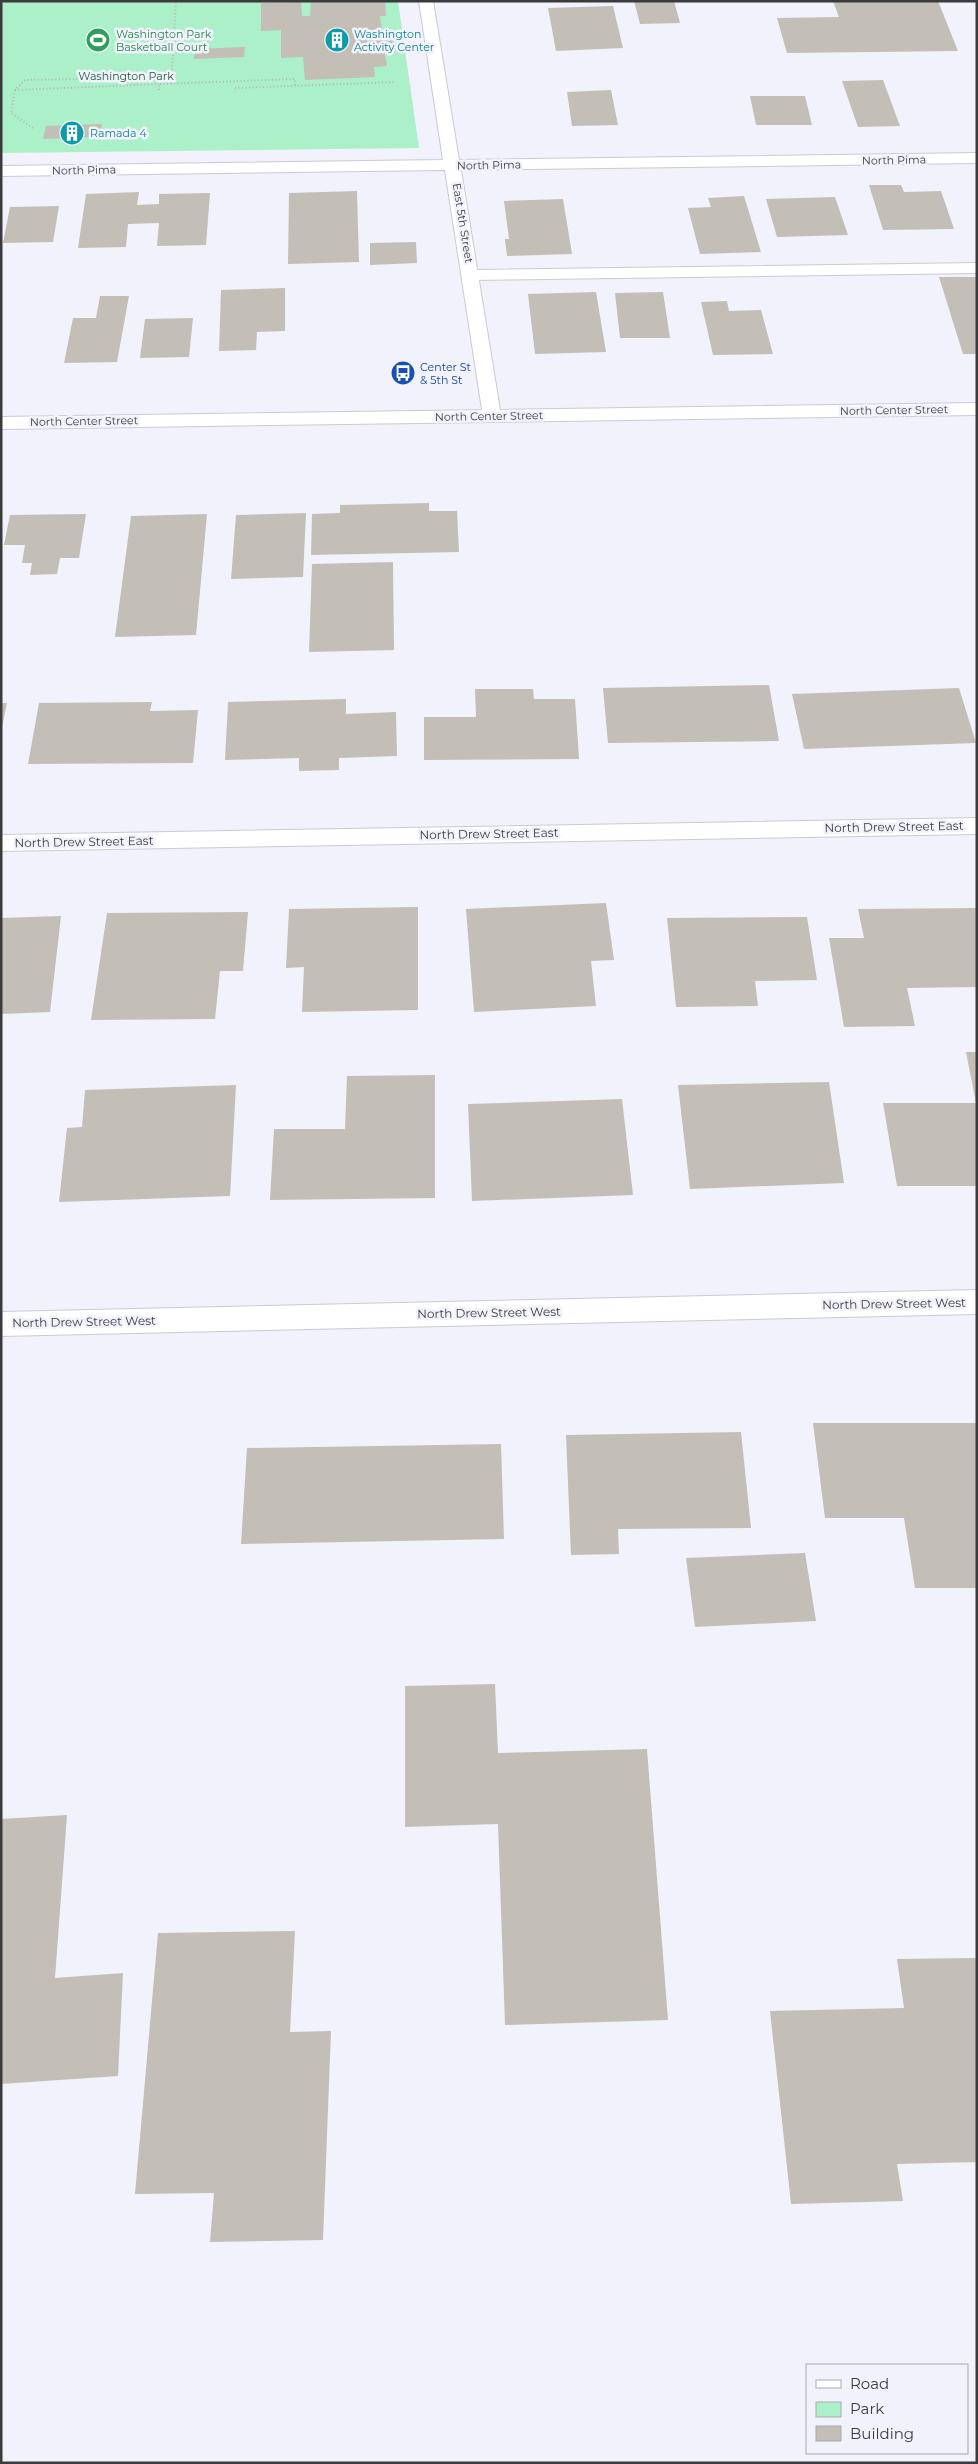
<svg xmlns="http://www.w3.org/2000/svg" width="978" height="2464" font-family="Montserrat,sans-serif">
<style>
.green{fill:#abf0c8}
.building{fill:#c3beb6}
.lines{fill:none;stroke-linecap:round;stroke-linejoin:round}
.lane-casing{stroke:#cacad3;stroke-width:2}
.street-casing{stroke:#cacad3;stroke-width:2}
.secondary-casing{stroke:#cacad3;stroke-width:2}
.path{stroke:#b5b5bc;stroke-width:2;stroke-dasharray:1 2.5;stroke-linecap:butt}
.lane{fill:#fff;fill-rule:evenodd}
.street{fill:#fff;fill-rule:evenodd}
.secondary{fill:#fff;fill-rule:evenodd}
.labels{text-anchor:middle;stroke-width:5;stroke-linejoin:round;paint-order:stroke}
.far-leisure-label{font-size:11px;fill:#27864d;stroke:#f2f2fc;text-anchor:start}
.far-culture-label{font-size:11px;fill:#0d838f;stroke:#f2f2fc;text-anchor:start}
.far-park-label{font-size:11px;fill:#1e5c3e;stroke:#f2f2fc}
.far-street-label{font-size:11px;fill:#3b3b3e;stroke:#f2f2fc}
.far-transit-label{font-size:11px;fill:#164399;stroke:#f2f2fc;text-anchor:start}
.street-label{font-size:12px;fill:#3b3b3e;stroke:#f2f2fc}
</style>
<rect width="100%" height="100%" fill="#f2f2fc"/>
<path class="green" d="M1 1H398L419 148 1 153Z"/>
<g class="building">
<path d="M385 1 386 16H380L382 31H391L393 48 384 49 387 66 374 67 375 77 305 80 303 57 281 58V30L261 31V3L301 2 302 16H310L311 2Z"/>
<path d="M634 1H674L680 23 640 24Z"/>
<path d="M833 1H938L958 51 787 53 777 18 839 17Z"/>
<path d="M613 6 623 48 556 51 548 8Z"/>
<path d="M245 47 244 57 194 59 195 49Z"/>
<path d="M883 80 900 126 858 127 842 81Z"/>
<path d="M611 90 618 125 572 126 567 92Z"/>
<path d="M750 96H805L812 125H756Z"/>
<path d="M102 124 100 137 43 139 46 126Z"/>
<path d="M869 185H901L904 192 941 191 954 229 883 230Z"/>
<path d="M357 191 359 262 288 264 289 193Z"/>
<path d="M139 192 137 205 159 204V194L210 193 206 245 157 246 159 223 128 224 126 247 78 248 86 194Z"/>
<path d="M744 196 761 252 700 254 688 208 711 207 708 198Z"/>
<path d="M835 197 848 235 777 237 766 199Z"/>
<path d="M563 199 572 254 507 256 505 239H509L504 201Z"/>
<path d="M59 206 53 242 3 243 10 207Z"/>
<path d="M416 242 417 263 370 265V243Z"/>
<path d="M939 277H977V354H963Z"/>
<path d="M285 288V331L257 332 256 350 219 351 221 290Z"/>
<path d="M596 292 606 352 535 354 528 294Z"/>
<path d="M663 292 670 338H620L615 293Z"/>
<path d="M100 296H129L117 362 64 363 73 318H96Z"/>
<path d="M727 301 729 311 761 310 773 354 713 355 701 302Z"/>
<path d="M193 318 189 357 140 358 145 319Z"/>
<path d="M429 503V511H457L459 552 311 555 312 514 340 513V505Z"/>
<path d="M306 513 303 577 231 579 236 515Z"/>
<path d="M86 514 79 558H60L57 574 30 575 32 563H22L25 545H4L10 515Z"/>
<path d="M207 514 196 635 115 637 131 516Z"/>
<path d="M393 562 394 650 309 652 312 564Z"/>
<path d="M769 685 779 741 608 743 603 688Z"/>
<path d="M959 688 976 743 804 749 792 694Z"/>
<path d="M475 689H533L534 699H575L579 759 424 760V717H476Z"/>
<path d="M346 699V714L396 712 397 756 339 758V770L299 771V758L225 760 228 702Z"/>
<path d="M152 702 150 711 198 710 193 763 28 764 39 703Z"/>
<path d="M1 703H7L2 727 1 726Z"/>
<path d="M606 903 614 960 591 961 596 1006 474 1012 466 909Z"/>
<path d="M418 907V1010L302 1012 304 967 286 968 289 909Z"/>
<path d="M977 908V987L907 988 915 1026 844 1027 829 938H864L858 909Z"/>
<path d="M248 912 243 971H220L215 1019 91 1020 107 913Z"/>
<path d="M61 916 50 1012 1 1014V918Z"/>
<path d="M807 917 817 980 755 981 758 1006 676 1007 667 918Z"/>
<path d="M966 1052H977V1186H897L883 1103H976Z"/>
<path d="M435 1075V1198L270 1200 274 1129H345L347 1076Z"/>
<path d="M829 1082 844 1183 690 1189 678 1085Z"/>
<path d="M236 1085 230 1196 59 1202 67 1128 82 1127 85 1090Z"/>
<path d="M622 1099 633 1195 472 1201 468 1104Z"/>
<path d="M813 1423H977V1588H915L904 1518H825Z"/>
<path d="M741 1432 751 1528 618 1529 619 1554 571 1555 566 1435Z"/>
<path d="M501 1444 504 1539 241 1544 247 1448Z"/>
<path d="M805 1553 816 1621 695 1627 686 1558Z"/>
<path d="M495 1684 498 1753 647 1749 668 2020 505 2025 498 1824 405 1827V1686Z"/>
<path d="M67 1815 55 1978 123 1973 118 2076 1 2084V1819Z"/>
<path d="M295 1931 290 2032 331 2031 323 2240 210 2242 214 2193 135 2194 158 1933Z"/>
<path d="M977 1958V2162L897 2164 903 2201 791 2204 770 2011 904 2008 897 1959Z"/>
</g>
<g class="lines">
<defs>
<path id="lane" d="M977 263V273L471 280 465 279 462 275 465 271 471 270Z"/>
<g id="street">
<path d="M419 1H433L459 160 977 153V163L461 170 501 416 499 420H485L483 416 445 170 1 176V166L443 160Z"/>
<path d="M977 818V834L1 851V835Z"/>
<path d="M977 1290V1314L1 1336V1312Z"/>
</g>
<path id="secondary" d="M977 403V415L1 429V417Z"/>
</defs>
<use href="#lane" class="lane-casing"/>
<use href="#street" class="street-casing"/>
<use href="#secondary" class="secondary-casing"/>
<g class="path">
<path d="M160 1H176L171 84"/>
<path d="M235 88 396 82"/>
<path d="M15 90 159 84"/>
<path d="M159 90V84L295 79V86"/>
<path d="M33 128 11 113 15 90 25 80 172 77"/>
</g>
<use href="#lane" class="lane"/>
<use href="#street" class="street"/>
<use href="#secondary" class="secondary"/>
</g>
<defs>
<symbol id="stadium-disc" viewBox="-11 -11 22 22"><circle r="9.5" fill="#2e9e5b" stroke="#f2f2fc"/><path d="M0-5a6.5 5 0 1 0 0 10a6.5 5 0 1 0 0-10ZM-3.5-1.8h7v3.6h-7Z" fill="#fff"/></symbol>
<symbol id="building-disc" viewBox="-11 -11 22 22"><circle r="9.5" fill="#0f9aa8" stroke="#f2f2fc"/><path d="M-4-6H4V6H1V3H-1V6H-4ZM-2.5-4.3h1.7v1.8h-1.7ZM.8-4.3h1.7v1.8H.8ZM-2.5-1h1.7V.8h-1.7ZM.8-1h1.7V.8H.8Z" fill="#fff"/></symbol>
<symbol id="bus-disc" viewBox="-11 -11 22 22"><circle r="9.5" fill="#1a4fb4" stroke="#f2f2fc"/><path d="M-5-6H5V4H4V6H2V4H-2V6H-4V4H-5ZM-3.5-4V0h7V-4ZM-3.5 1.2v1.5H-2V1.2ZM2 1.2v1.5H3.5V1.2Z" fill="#fff"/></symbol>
</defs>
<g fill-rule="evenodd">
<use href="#stadium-disc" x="84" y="26" width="28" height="28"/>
<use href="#building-disc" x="323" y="26" width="28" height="28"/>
<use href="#building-disc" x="58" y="119" width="28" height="28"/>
<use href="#bus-disc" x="389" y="359" width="28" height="28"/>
</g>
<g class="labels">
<g class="far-leisure-label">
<text x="116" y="38">Washington Park<tspan x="116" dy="13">Basketball Court</tspan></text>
</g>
<g class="far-culture-label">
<text x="354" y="38">Washington<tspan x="354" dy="13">Activity Center</tspan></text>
<text x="90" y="137">Ramada 4</text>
</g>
<g class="far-park-label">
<text x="126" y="80">Washington Park</text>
</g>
<g class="far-street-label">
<text transform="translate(894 160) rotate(-1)" y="4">North Pima</text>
<text transform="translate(489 165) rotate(-1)" y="4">North Pima</text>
<text transform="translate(84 170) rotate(-1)" y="4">North Pima</text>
<text transform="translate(463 223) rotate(81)" y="4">East 5th Street</text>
<text transform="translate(894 410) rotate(-1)" y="4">North Center Street</text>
<text transform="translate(489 416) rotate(-1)" y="4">North Center Street</text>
<text transform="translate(84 421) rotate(-1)" y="4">North Center Street</text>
</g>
<g class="far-transit-label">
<text x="420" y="371">Center St<tspan x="420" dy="13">&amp; 5th St</tspan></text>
</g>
<g class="street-label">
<text transform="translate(894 827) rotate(-1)" y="4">North Drew Street East</text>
<text transform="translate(489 834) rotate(-1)" y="4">North Drew Street East</text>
<text transform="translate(84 842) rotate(-1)" y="4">North Drew Street East</text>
<text transform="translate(894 1304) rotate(-1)" y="4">North Drew Street West</text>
<text transform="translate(489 1313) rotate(-1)" y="4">North Drew Street West</text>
<text transform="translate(84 1322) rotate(-1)" y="4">North Drew Street West</text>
</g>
</g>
<rect width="978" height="2464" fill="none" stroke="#3b3b3e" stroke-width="5"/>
<rect x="806" y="2364" width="162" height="90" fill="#f2f2fc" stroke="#a9a9b0"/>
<rect x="816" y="2380" width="25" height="8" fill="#ffffff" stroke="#a9a9b0"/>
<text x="850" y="2389" font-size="15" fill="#3b3b3e">Road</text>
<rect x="816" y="2402" width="25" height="15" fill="#abf0c8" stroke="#a9a9b0"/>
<text x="850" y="2414" font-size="15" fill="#3b3b3e">Park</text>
<rect x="816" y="2426" width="25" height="15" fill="#c3beb6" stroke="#a9a9b0"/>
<text x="850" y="2439" font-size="15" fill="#3b3b3e">Building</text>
</svg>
